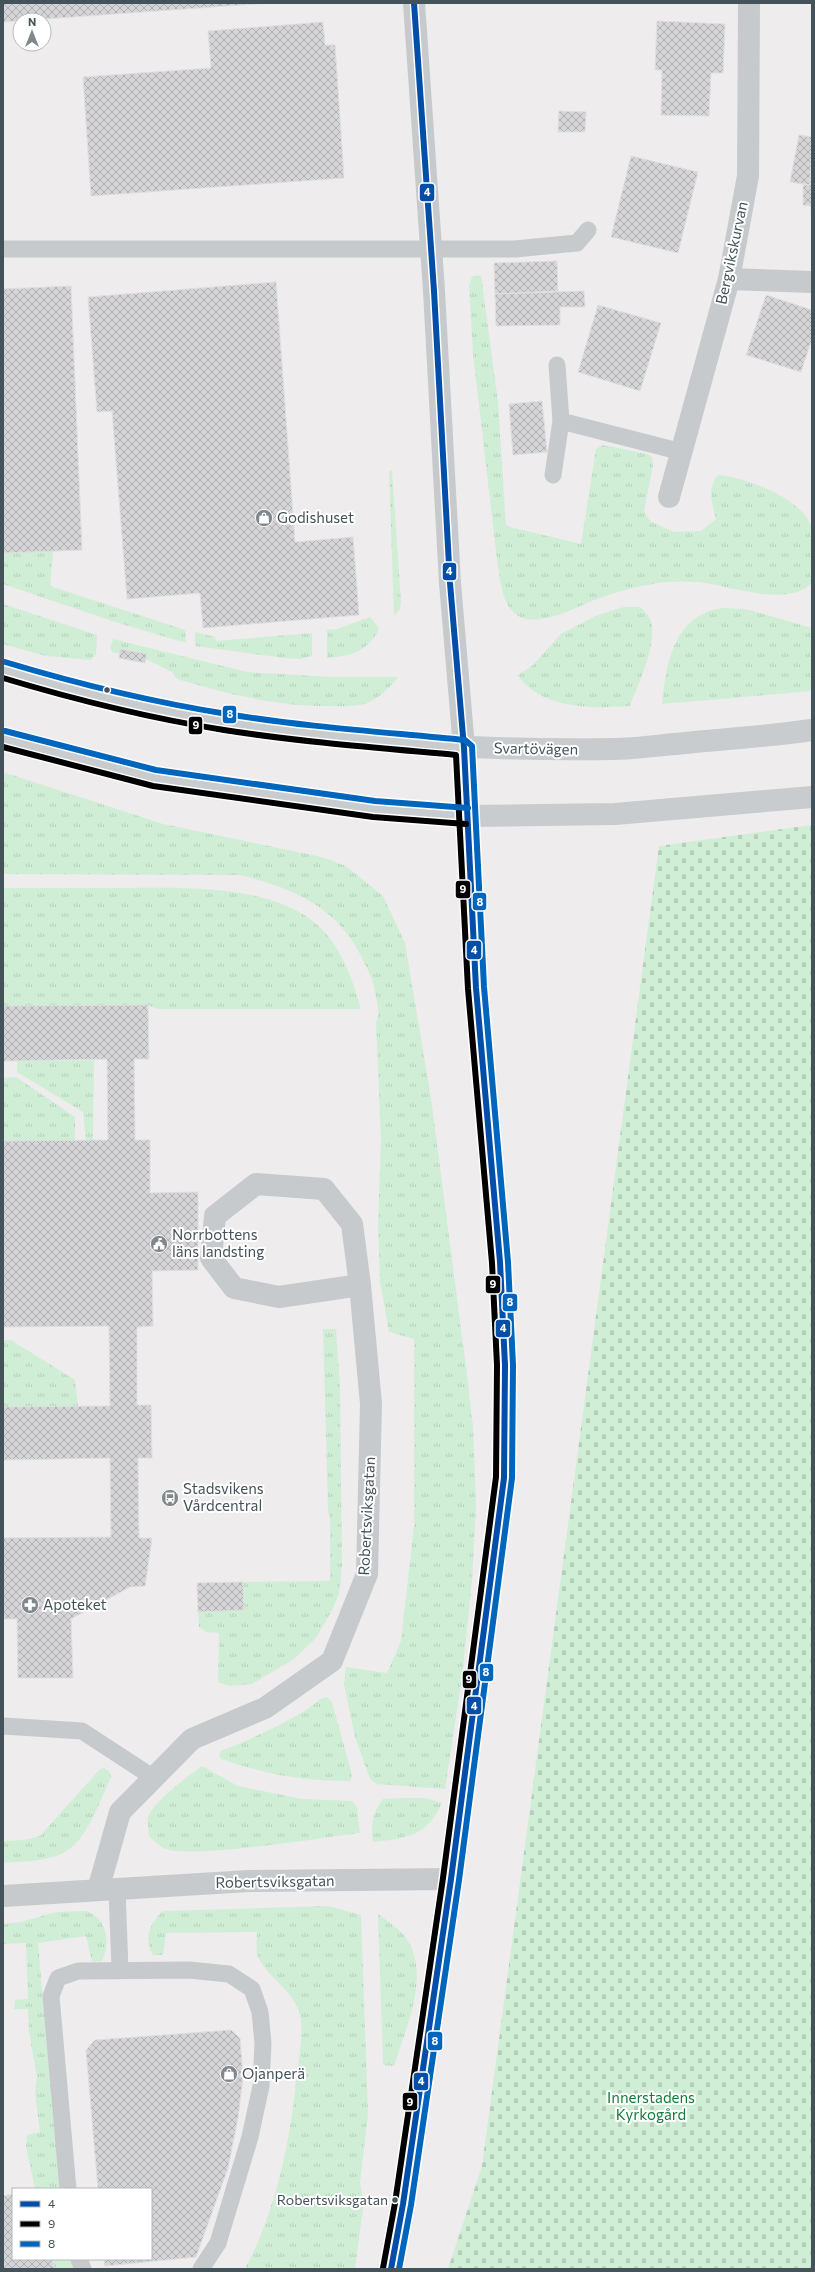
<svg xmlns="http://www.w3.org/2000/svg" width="815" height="2272" font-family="Commissioner,sans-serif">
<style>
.grass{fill:url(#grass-tufts)}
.cemetery{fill:url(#cemetery-stones)}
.building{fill:url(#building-cross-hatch);stroke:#dfdee0}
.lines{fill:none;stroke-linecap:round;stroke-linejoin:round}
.service{stroke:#c6cacc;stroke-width:17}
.minor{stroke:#c6cacc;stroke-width:22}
.tertiary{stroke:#c6cacc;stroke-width:22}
.secondary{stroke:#c8ccce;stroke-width:22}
.bus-1-casing{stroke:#fff;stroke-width:9}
.bus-2-casing{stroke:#fff;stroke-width:9}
.bus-3-casing{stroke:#fff;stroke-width:9}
.bus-1{stroke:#034ea9;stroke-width:6}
.bus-2{stroke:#000;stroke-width:6}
.bus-3{stroke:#0065bd;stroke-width:6}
.bus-dot{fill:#445259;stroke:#fff;stroke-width:1.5}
.labels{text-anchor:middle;stroke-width:4;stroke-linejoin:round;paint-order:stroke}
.bus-label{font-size:14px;fill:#445259;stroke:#fff;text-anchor:end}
.street-label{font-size:15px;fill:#445259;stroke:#fff}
.poi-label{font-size:15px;fill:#445259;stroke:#fff;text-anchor:start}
.park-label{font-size:15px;fill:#147b38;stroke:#fff}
.line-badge{stroke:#fff;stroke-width:1.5}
.badge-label{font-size:11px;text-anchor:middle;font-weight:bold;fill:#fff}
</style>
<defs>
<pattern id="grass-tufts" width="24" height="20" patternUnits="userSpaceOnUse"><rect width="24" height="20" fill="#d0eed6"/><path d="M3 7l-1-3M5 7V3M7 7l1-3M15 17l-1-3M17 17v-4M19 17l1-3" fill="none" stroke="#b4ceba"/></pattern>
<pattern id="cemetery-stones" width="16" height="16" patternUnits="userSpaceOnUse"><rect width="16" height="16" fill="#d0eed6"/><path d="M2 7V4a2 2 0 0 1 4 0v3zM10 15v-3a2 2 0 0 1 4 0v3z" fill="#b4ceba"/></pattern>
<pattern id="building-cross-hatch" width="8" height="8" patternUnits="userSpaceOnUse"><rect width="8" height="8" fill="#d5d5d7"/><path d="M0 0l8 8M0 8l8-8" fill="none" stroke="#aeafb1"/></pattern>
</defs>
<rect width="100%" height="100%" fill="#eeeced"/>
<g class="grass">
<path d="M481 275 498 402 506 526 581 544 596 449 602 445 647 454 652 457 653 466 644 511 650 521 674 532 701 531 716 519C712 504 707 488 718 475 745 477 805 499 812 529 815 545 812 566 812 582 790 609 729 585 698 582 681 581 664 581 647 585 630 588 613 593 597 599 575 607 533 633 512 611 502 601 501 581 498 568L473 354 469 285 472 277Z"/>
<path d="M392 470 401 602 400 609 394 616 389 471Z"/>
<path d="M53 551 50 586 185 630 186 643 115 622 3 584V553Z"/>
<path d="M3 604 97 635 96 654 91 660 46 656 3 644Z"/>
<path d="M624 607H640C646 612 651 618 652 625 655 650 638 684 630 706 593 709 540 709 518 675L533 665 561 634 598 615Z"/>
<path d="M723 608 746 609 812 628V691L662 704C665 673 671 627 705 613 710 610 717 609 723 608Z"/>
<path d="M370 617 379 628C371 650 349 657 327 658V630L337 629Z"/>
<path d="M195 632 215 637 216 641 312 633V656L301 659 284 658 195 646Z"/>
<path d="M113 639 247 672 332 677H398C389 689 378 699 364 704 353 707 339 706 328 706 275 706 227 694 177 679L172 672 146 659V654L121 649 120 654 112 652 110 648Z"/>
<path d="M3 772 163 824 322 857 346 866 383 896 405 943 431 1098 466 1367 473 1427 476 1506 472 1581 462 1677 445 1789 377 1784 370 1779 355 1737 344 1684 346 1667 387 1673 401 1641 414 1526V1339L389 1332 380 1281 378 1225 381 1140 376 1023C381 1011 376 999 374 987 372 976 366 967 361 956 336 906 291 887 239 875L3 874Z"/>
<path d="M3 888C42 888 82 888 121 888 181 888 285 882 327 935 344 955 354 984 361 1009H157L148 1005 3 1006Z"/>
<path d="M94 1060 93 1140H86L83 1112 17 1072V1061Z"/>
<path d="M16 1077 75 1117V1140L3 1141V1078Z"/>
<path d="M323 1329H336L340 1387 342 1566 339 1594 332 1610 316 1638 294 1659 252 1684 230 1686 218 1682 219 1633 206 1632 199 1627 198 1612 244 1610 243 1582 330 1581V1518L328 1509Z"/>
<path d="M3 1340H11L75 1380 78 1406 3 1407Z"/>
<path d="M327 1697 332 1702 352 1775 350 1781C300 1781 269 1775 221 1759L219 1755 221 1751C251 1739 278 1727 306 1710 313 1706 318 1698 327 1697Z"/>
<path d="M202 1766 238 1786 302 1799 352 1801 357 1807 360 1833C326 1837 186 1860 163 1848 158 1845 153 1839 149 1836 149 1830 147 1822 148 1817 153 1802 189 1775 202 1766Z"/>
<path d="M104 1768 109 1771 111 1777C99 1802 87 1844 59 1855 42 1862 20 1861 3 1863V1841L24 1840 40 1836 100 1769Z"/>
<path d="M399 1798H425L442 1803C426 1837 408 1838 373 1842 371 1824 372 1814 383 1799Z"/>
<path d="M328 1906 361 1915 368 2114 360 2183 364 2201 355 2269H245C277 2209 290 2141 297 2074 299 2057 303 2038 301 2020 297 1992 271 1981 259 1959 255 1953 257 1939 257 1932L166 1933 163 1955H153C143 1938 150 1923 163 1911Z"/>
<path d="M87 1911C107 1919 111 1942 102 1961L92 1962 86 1936 38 1943 60 2189H35L26 2146 27 2135 40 2132 35 2093 37 2077 29 2032 28 2009H14L15 2000 28 1999 26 1943 3 1944V1924L21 1922 56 1912Z"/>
<path d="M378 1914C386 1920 395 1926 402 1933 434 1970 406 2026 394 2066L383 2065Z"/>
<path d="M52 2259H73L76 2269H54Z"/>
</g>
<path class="cemetery" d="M812 825V2269H448L482 2166 659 846Z"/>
<g class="building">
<path d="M3 3H269L3 22Z"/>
<path d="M657 21 725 24 723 73H711L709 116 661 115 662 70H655Z"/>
<path d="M323 22 325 45H335L344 178 91 196 83 77 211 68 208 31Z"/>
<path d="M559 111 586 112 585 132H558Z"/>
<path d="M799 135 812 137 810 185 790 182Z"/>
<path d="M631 156 698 172 678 253 611 237Z"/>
<path d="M810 179H812V231L811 206 803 205V185H810Z"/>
<path d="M557 261 558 291 495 294 494 263Z"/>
<path d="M276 282 295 542 353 537 359 615 203 628 200 593 127 599 112 411 97 412 88 297Z"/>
<path d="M71 286 82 550 3 553V289Z"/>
<path d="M584 291 585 307H560V325L496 326 495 294Z"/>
<path d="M766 295 812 310V339L801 372 746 355Z"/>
<path d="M598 305 661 323 640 391 578 372Z"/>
<path d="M542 401 547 452 513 455 509 404Z"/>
<path d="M120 649 147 654 145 663 119 658Z"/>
<path d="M148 1005 149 1059H134L135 1140H150V1193L198 1192V1270L152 1271 153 1326 137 1327V1405H151L152 1458H138L139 1538H152L145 1586 130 1587 71 1619 73 1678H18L17 1619H3V1538L111 1537 110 1458 3 1460V1407L110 1406 109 1326 3 1327V1141L108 1140 107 1059 3 1061V1006Z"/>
<path d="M243 1582 244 1610 198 1612 197 1583Z"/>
<path d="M231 2030 240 2038 243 2077 238 2118 228 2168 196 2257 105 2266 104 2259H151V2189H98L86 2050 95 2040Z"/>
<path d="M13 2194V2259H52L54 2269H3V2196Z"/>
</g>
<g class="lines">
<g class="service">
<path d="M3 249H515L577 243 588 230"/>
<path d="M561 421 682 452"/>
<path d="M553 475 561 421 557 365"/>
<path d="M3 1726 82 1731 154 1778"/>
<path d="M117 1889 120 1970"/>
<path d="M68 2189 51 1996 58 1978 78 1971 189 1970 229 1974 252 1989 260 2012 263 2043 261 2086 250 2137 218 2243 201 2269"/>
<path d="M79 2259 83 2269"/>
</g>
<g class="minor">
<path d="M729 279 812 282"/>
<path d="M669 497 729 279 748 176 749 3"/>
<path d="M98 1890 120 1812 192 1739 265 1708 332 1661 367 1574 371 1404 360 1285 352 1224 324 1189 256 1184 215 1216 211 1258 234 1288 279 1297 360 1285"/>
<path d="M3 1896 249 1881 451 1879"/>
</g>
<path class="tertiary" d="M391 2269 403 2204 451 1879 504 1478 505 1365 500 1262 476 988 464 748 450 583 434 291 414 3"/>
<g class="secondary">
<path d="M3 670C198 730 408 752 612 749 636 749 661 745 685 743 728 739 770 736 812 730"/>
<path d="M3 739 154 778 374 809 467 816 615 814 812 797"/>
</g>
<defs>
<path id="bus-1" d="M391 2269 403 2204 451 1879 504 1478 505 1365 500 1262 476 988 464 748 450 583 434 291 414 3"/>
<g id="bus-2">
<path d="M3 678C76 700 149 718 224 730 301 742 379 748 456 755L468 989 492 1263 497 1365 496 1477 443 1878 395 2203 383 2268"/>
<path d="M3 747 153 786 373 817 466 824"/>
</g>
<g id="bus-3">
<path d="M5 662C78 684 152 702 227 714 306 727 385 732 465 740L472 746 484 987 508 1262 513 1365 512 1478 459 1880 411 2205 399 2269"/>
<path d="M5 731 156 770 375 801 468 808"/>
</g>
</defs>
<use href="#bus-1" class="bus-1-casing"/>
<use href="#bus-2" class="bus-2-casing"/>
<use href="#bus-3" class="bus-3-casing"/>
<use href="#bus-1" class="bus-1"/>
<use href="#bus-2" class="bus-2"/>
<use href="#bus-3" class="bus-3"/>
</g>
<defs>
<symbol id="shop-disc" viewBox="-11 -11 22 22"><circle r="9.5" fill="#80888d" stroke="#fff"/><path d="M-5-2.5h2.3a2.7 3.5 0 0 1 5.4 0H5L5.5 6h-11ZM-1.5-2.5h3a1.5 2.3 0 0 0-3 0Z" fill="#fff"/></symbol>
<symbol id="civic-disc" viewBox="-11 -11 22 22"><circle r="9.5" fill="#80888d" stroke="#fff"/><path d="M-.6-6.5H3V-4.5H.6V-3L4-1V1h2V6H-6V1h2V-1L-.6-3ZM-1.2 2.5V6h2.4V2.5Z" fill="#fff"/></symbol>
<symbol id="bus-disc" viewBox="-11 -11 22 22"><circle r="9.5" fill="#80888d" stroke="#fff"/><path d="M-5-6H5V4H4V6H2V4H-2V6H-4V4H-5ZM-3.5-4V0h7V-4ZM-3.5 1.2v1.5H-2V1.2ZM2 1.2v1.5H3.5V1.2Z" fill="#fff"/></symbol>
<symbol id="pharmacy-disc" viewBox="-11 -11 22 22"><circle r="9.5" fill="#80888d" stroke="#fff"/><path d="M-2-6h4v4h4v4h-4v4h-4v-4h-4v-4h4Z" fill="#fff"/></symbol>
</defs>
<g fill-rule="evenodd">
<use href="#shop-disc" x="254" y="508" width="20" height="20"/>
<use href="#civic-disc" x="149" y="1234" width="20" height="20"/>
<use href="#bus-disc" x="160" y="1488" width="20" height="20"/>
<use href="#pharmacy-disc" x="20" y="1595" width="20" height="20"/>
<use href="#shop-disc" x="219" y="2064" width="20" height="20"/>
</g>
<g class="bus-dot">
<circle cx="107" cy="690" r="3.5"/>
<circle cx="395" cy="2200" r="3.5"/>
</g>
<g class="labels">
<g class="bus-label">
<text x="388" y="2205">Robertsviksgatan</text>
</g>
<g class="street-label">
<text transform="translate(732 253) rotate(-78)" y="5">Bergvikskurvan</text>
<text transform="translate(536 749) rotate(1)" y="5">Svartövägen</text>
<text transform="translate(367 1516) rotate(-87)" y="5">Robertsviksgatan</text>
<text transform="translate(275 1882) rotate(-1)" y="5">Robertsviksgatan</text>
</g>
<g class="poi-label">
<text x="277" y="523">Godishuset</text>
<text x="172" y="1240">Norrbottens<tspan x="172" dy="17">läns landsting</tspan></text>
<text x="183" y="1494">Stadsvikens<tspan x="183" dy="17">Vårdcentral</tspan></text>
<text x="43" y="1610">Apoteket</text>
<text x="242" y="2079">Ojanperä</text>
</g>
<g class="park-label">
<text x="651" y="2103">Innerstadens<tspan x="651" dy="17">Kyrkogård</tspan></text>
</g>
</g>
<g class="line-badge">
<rect x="419" y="183" width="16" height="19" rx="4" fill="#034ea9"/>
<rect x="442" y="562" width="15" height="19" rx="4" fill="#034ea9"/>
<rect x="222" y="705" width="15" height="19" rx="4" fill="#0065bd"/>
<rect x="188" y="716" width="15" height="19" rx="4" fill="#000"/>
<rect x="455" y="880" width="16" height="19" rx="4" fill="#000"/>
<rect x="472" y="892" width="15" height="19" rx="4" fill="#0065bd"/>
<rect x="466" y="940" width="16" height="20" rx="4" fill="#034ea9"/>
<rect x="485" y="1275" width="16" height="19" rx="4" fill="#000"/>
<rect x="502" y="1293" width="16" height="19" rx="4" fill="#0065bd"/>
<rect x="495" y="1319" width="16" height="19" rx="4" fill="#034ea9"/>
<rect x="479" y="1663" width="15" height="19" rx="4" fill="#0065bd"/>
<rect x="462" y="1670" width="15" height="19" rx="4" fill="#000"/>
<rect x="466" y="1696" width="16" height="19" rx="4" fill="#034ea9"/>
<rect x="427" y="2031" width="16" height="20" rx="4" fill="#0065bd"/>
<rect x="413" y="2072" width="16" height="19" rx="4" fill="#034ea9"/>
<rect x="402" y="2092" width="16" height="19" rx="4" fill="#000"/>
</g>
<g class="badge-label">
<text x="427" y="196">4</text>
<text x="449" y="575">4</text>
<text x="230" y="718">8</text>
<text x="196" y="729">9</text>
<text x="463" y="893">9</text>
<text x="480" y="906">8</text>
<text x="474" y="954">4</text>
<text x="493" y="1288">9</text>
<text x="510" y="1306">8</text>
<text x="503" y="1332">4</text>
<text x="486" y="1676">8</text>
<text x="469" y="1683">9</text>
<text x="474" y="1710">4</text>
<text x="435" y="2045">8</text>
<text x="421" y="2085">4</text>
<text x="410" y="2106">9</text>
</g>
<rect width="815" height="2272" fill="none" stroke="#445259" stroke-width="8"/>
<rect x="12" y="2188" width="140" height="72" fill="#ffffff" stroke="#b4babd"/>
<rect x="20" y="2201" width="20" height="6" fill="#034ea9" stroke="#b4babd"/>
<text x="48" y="2208" font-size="12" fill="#445259">4</text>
<rect x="20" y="2221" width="20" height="6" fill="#000000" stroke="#b4babd"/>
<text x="48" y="2228" font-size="12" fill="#445259">9</text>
<rect x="20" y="2241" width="20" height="6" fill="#0065bd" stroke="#b4babd"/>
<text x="48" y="2248" font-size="12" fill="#445259">8</text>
<g transform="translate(32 32)"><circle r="19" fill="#ffffff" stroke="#b4babd"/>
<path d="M0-3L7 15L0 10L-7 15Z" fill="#80888d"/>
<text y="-6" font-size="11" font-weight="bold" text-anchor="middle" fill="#445259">N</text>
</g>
</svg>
